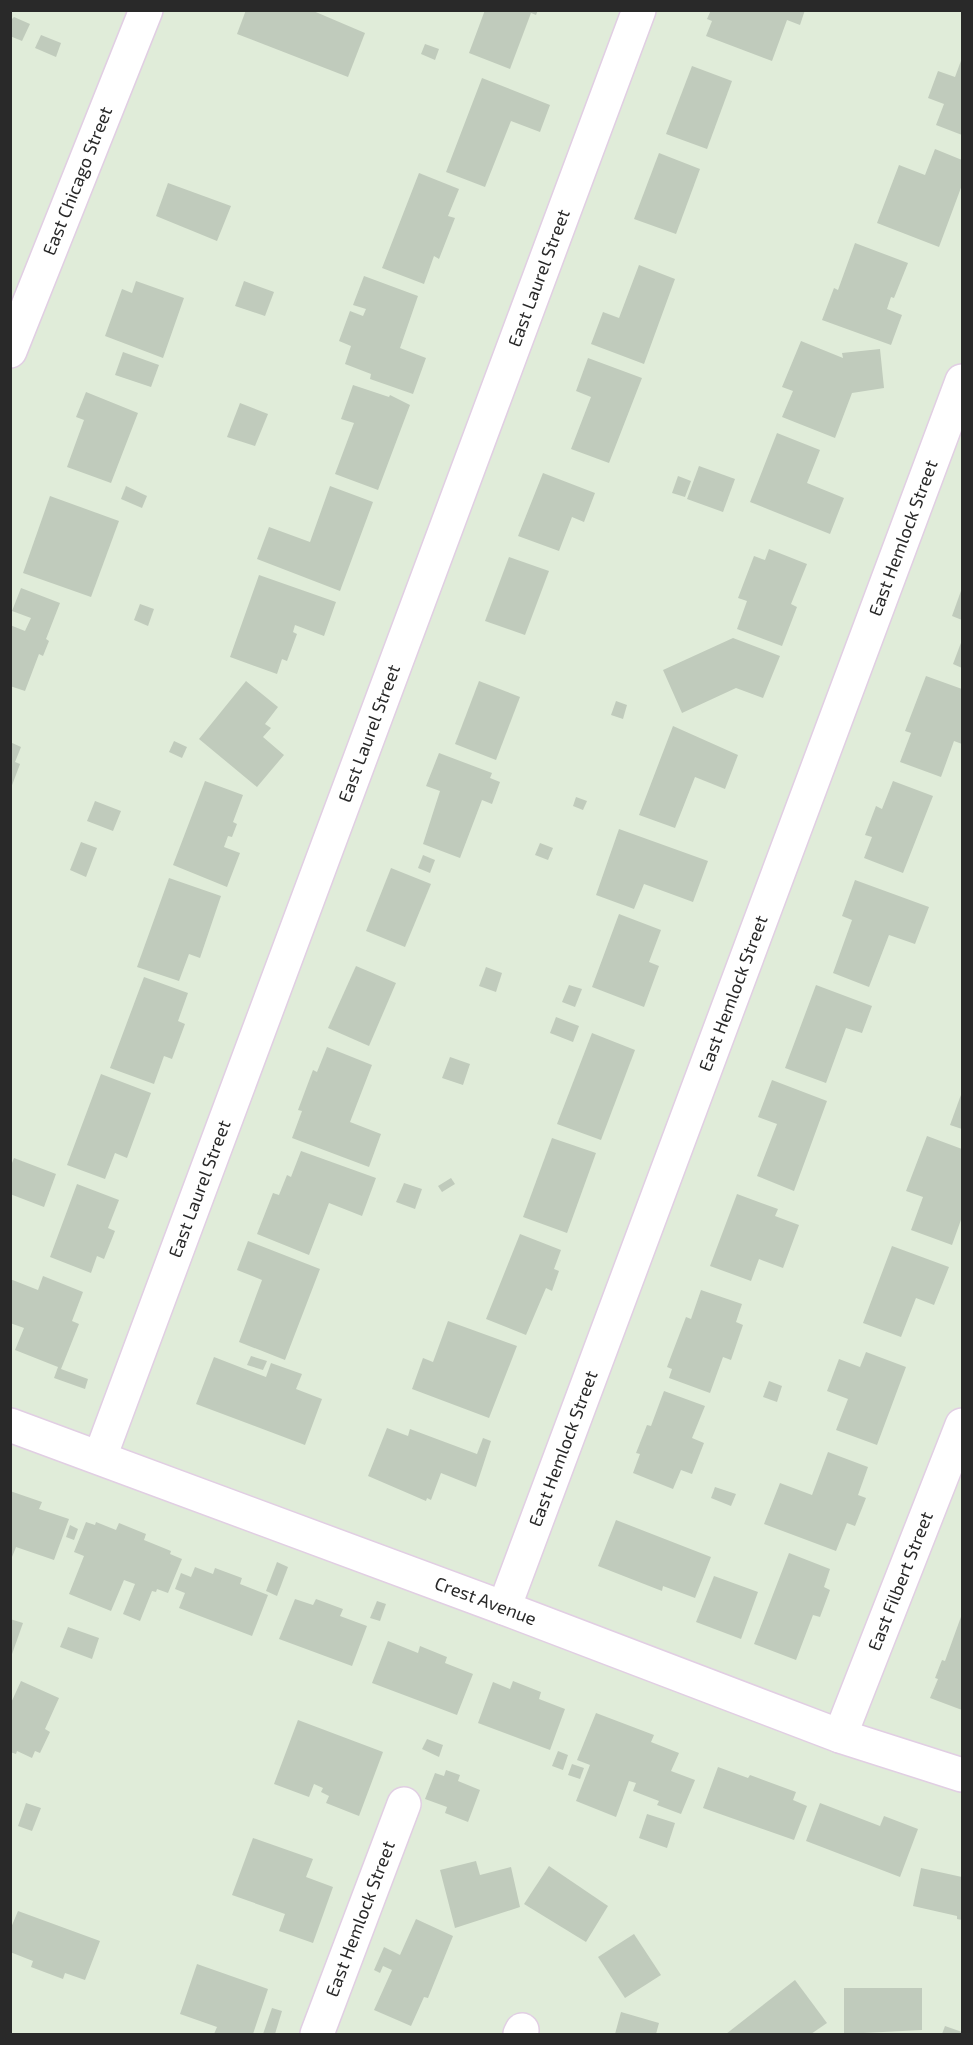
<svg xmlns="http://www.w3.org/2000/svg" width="973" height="2045" font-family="'Exo 2',sans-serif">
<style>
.building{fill:#c0cbbc}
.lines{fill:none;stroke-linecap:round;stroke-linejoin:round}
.minor-casing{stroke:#e1cee3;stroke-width:36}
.minor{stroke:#fff;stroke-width:33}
.labels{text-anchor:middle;stroke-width:4.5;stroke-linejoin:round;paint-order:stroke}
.street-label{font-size:18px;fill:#292929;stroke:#fff}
</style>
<rect width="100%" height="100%" fill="#e0ecd9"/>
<g class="building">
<path d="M246 10H311L365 33 348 77 237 34Z"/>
<path d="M485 10H538L536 15 531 13 510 69 469 53Z"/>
<path d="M711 10H805L800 25 787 20 772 61 706 36 712 21 707 19Z"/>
<path d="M14 17 30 24 22 41 10 36V21Z"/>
<path d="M41 35 61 43 56 57 35 48Z"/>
<path d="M425 44 439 49 435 60 421 54Z"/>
<path d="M962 58V135L936 125 944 104 928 98 938 71 955 77Z"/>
<path d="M692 66 732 81 707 149 666 134Z"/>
<path d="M482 78 550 105 540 132 511 121 485 187 446 172Z"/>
<path d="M935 149 962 160V185L939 247 877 223 899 165 925 175Z"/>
<path d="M659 153 700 169 676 234 634 219Z"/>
<path d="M419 173 459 189 448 216 455 218 439 259 434 256 424 284 382 268Z"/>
<path d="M168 183 231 206 217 241 156 216Z"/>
<path d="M855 243 908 263 894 298 891 297 887 309 902 315 891 345 822 320 834 288 838 290Z"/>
<path d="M639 265 675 279 644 364 591 344 603 312 619 318Z"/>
<path d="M364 276 418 296 400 348 426 358 413 394 370 379 371 374 345 364 351 346 339 341 350 311 363 316 366 309 353 305Z"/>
<path d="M136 281 184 298 163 358 105 336 122 289 132 293Z"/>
<path d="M244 281 274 292 265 316 235 306Z"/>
<path d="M801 341 843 358 842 353 880 349 884 388 852 393 835 438 782 417 793 391 782 387Z"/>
<path d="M123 352 159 365 151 387 115 375Z"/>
<path d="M588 358 642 378 609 463 571 449 591 397 576 391Z"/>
<path d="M353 385 389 397 390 395 410 405 378 490 335 474 354 423 341 419Z"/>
<path d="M86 392 138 413 111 483 67 467 84 420 76 417Z"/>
<path d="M240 403 268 414 255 446 227 437Z"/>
<path d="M777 433 820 450 807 483 844 498 830 534 750 502Z"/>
<path d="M699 466 735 479 723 512 687 499Z"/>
<path d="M543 473 595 493 584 522 572 517 559 551 518 536Z"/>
<path d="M678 476 691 481 685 497 672 493Z"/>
<path d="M126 486 147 496 142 508 121 499Z"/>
<path d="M330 486 373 502 340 591 257 559 269 527 310 542Z"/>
<path d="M50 496 119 521 91 597 23 573Z"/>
<path d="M769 549 807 564 791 604 797 607 782 646 737 629 747 601 738 598 754 556 765 560Z"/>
<path d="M509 557 549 571 525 635 485 621Z"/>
<path d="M259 575 336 602 324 636 295 625 293 632 297 634 287 661 282 659 277 674 230 657Z"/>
<path d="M21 588 60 603 46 639 49 641 43 656 39 654 25 691 10 686V625L25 631 31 618 12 611Z"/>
<path d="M962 588V620L952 616Z"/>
<path d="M140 604 154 609 148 626 134 620Z"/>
<path d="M733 638 780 656 763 698 736 688 682 713 663 670Z"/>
<path d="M962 640V668L953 664Z"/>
<path d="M926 676 962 689V744L954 741 941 777 900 762 911 733 905 731Z"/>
<path d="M246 681 278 707 265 724 271 728 263 737 284 755 257 787 199 739Z"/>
<path d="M479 681 520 697 496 760 455 744Z"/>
<path d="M616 701 627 705 623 719 611 715Z"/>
<path d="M673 726 738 755 725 789 695 777 675 828 639 815Z"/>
<path d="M174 741 187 747 182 758 169 752Z"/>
<path d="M10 742 21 747 15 762 20 764 11 788Z"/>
<path d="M439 753 492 773 490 778 500 782 492 804 482 800 460 858 423 844 440 791 426 786Z"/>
<path d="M205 781 243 795 233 822 237 824 232 837 228 836 224 847 240 853 227 887 173 865Z"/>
<path d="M893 781 933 796 903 873 864 858 872 837 865 835 876 806 882 809Z"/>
<path d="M576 797 587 801 583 810 573 806Z"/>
<path d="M95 801 121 811 113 831 87 821Z"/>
<path d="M619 829 708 861 693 902 644 884 634 909 596 895Z"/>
<path d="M81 842 97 848 86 877 70 870Z"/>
<path d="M540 843 553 848 548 860 535 855Z"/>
<path d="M423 855 435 860 430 873 418 868Z"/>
<path d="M391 868 431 884 405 947 366 931Z"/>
<path d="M169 878 221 896 200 958 189 954 179 981 137 967Z"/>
<path d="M855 880 929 907 915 944 889 935 869 987 833 973 852 920 842 916Z"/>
<path d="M619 914 661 930 649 962 659 966 644 1007 592 987Z"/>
<path d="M356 966 396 983 369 1046 328 1028Z"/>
<path d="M486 967 502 973 496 992 479 986Z"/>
<path d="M144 977 188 993 178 1021 185 1024 172 1059 164 1056 154 1084 110 1068Z"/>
<path d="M569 985 582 989 575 1007 562 1002Z"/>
<path d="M816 985 872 1006 862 1033 846 1028 826 1083 785 1068Z"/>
<path d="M556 1017 579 1026 573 1042 550 1033Z"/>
<path d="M592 1033 635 1050 601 1140 557 1124Z"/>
<path d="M327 1047 372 1065 350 1122 381 1134 369 1167 292 1138 302 1111 298 1110 313 1070 317 1072Z"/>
<path d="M450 1057 470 1064 463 1085 442 1078Z"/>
<path d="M101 1074 151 1093 127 1158 115 1153 105 1179 67 1165Z"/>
<path d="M772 1080 827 1101 794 1191 757 1176 777 1124 758 1117Z"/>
<path d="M962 1092V1129L950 1125Z"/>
<path d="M927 1136 962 1149V1217L952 1245 911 1230 923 1197 906 1191Z"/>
<path d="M552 1138 596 1153 567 1233 523 1217Z"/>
<path d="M301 1151 376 1178 362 1216 329 1203 309 1255 257 1234 273 1193 279 1195 287 1175 291 1177Z"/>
<path d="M14 1158 56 1174 44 1207 10 1194V1168Z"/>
<path d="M451 1178 455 1184 442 1192 438 1186Z"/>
<path d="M404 1183 422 1189 415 1209 396 1202Z"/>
<path d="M77 1184 119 1200 108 1228 115 1231 104 1259 97 1256 91 1273 50 1257Z"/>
<path d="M737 1194 778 1209 775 1216 799 1225 783 1268 759 1259 751 1281 710 1266Z"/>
<path d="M520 1234 561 1250 554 1269 559 1271 552 1291 546 1288 526 1335 486 1319Z"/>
<path d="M248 1241 320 1269 285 1360 239 1342 262 1280 237 1270Z"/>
<path d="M892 1246 949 1267 934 1305 916 1298 901 1337 863 1323Z"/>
<path d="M43 1276 83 1292 72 1321 79 1324 61 1369 88 1379 85 1389 54 1378 58 1367 15 1350 24 1328 10 1323V1279L38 1290Z"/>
<path d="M701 1290 742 1304 736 1322 743 1325 731 1360 723 1357 710 1393 669 1378 672 1369 667 1367 686 1317 691 1319Z"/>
<path d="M448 1321 517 1346 489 1418 412 1389 423 1358 433 1362Z"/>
<path d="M866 1352 906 1367 877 1445 836 1430 848 1399 827 1391 839 1359 860 1367Z"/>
<path d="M251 1356 267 1361 263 1370 247 1365Z"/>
<path d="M214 1357 266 1377 271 1363 302 1374 296 1389 322 1399 305 1445 196 1404Z"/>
<path d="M769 1381 782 1386 777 1402 763 1397Z"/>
<path d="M664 1391 705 1406 692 1438 704 1443 692 1474 681 1470 673 1489 633 1473 640 1454 636 1453 647 1425 651 1426Z"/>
<path d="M387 1428 408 1436 410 1429 477 1454 483 1438 491 1441 476 1487 441 1473 431 1500 427 1498 426 1501 368 1476Z"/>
<path d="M828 1452 868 1467 858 1495 866 1498 855 1526 847 1523 836 1551 764 1524 780 1483 812 1495Z"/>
<path d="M715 1487 736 1494 731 1506 711 1498Z"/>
<path d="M10 1491 42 1502 39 1509 69 1519 54 1560 16 1547 10 1562Z"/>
<path d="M616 1520 711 1557 695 1598 663 1586 662 1591 598 1566Z"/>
<path d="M86 1522 95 1525 96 1522 116 1530 119 1523 146 1534 144 1540 171 1551 170 1554 182 1559 168 1593 157 1589 156 1592 152 1591 140 1621 123 1614 135 1584 124 1580 111 1611 69 1594 84 1556 74 1552Z"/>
<path d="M70 1525 78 1529 74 1540 66 1537Z"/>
<path d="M789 1553 830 1569 824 1587 830 1590 820 1617 813 1615 796 1660 754 1644Z"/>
<path d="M277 1562 288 1567 277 1596 266 1591Z"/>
<path d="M195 1567 213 1574 215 1568 242 1578 240 1584 268 1595 252 1636 179 1608 185 1593 175 1589 181 1573 191 1577Z"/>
<path d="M714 1576 758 1592 741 1639 696 1622Z"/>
<path d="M295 1599 313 1605 316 1599 343 1609 340 1616 367 1626 352 1666 279 1639Z"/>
<path d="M377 1601 386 1604 380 1621 370 1618Z"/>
<path d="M962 1614V1710L930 1698 938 1679 935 1678 942 1660 945 1661Z"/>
<path d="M10 1619 23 1623 11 1657H10Z"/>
<path d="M68 1627 99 1638 92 1659 60 1647Z"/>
<path d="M388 1641 418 1653 420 1646 447 1657 445 1663 473 1674 457 1715 372 1683Z"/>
<path d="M21 1681 59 1698 45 1729 50 1732 40 1753 35 1751 32 1758 17 1751 16 1754 10 1752V1705Z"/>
<path d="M513 1681 541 1692 539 1699 565 1709 550 1750 478 1723 493 1682 510 1689Z"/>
<path d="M596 1713 654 1735 651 1742 679 1753 671 1771 695 1780 681 1814 657 1805 659 1801 633 1791 636 1783 629 1781 616 1817 576 1801 590 1765 577 1760Z"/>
<path d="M298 1720 383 1752 359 1816 326 1803 329 1796 321 1792 323 1788 314 1784 309 1797 274 1784Z"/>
<path d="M427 1739 443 1745 439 1757 422 1749Z"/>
<path d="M558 1751 568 1755 563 1770 552 1766Z"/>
<path d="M572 1764 584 1768 580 1779 568 1775Z"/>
<path d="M718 1767 748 1778 750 1775 796 1792 793 1800 807 1806 794 1840 703 1808Z"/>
<path d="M446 1770 460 1775 458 1781 480 1790 468 1822 445 1813 447 1807 425 1799 435 1773 444 1776Z"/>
<path d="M26 1803 41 1808 32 1831 18 1826Z"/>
<path d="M820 1803 880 1826 884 1816 918 1829 900 1877 806 1841Z"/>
<path d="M647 1814 675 1823 667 1848 639 1838Z"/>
<path d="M253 1838 313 1859 306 1877 333 1887 313 1943 279 1931 285 1914 232 1895Z"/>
<path d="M476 1861 480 1875 511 1867 520 1907 455 1928 440 1870Z"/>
<path d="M549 1866 608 1906 586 1942 524 1904Z"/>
<path d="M921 1868 962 1877V1920L957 1919V1916L913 1906Z"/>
<path d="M18 1911 100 1941 85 1980 65 1973 63 1979 31 1967 33 1961 10 1952V1930Z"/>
<path d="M416 1919 453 1936 428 1998 424 1997 411 2026 374 2010 392 1970 383 1966 380 1973 374 1970 384 1947 400 1955Z"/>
<path d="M634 1934 661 1975 625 1998 598 1957Z"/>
<path d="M197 1964 268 1989 253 2034H214L217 2027 180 2014Z"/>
<path d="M795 1980 827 2023 811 2034H726Z"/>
<path d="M844 1988H922V2030L844 2034Z"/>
<path d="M272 2008 282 2011 275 2034H263Z"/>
<path d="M621 2012 659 2023 656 2034H615Z"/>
<path d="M945 2026 962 2032V2034H942Z"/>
</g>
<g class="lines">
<defs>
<g id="minor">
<path id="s1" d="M10 351 146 10"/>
<path id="s2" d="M10 1425 504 1608 840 1736 962 1775"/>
<path id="s3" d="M100 1457 639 10"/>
<path id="s4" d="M504 1608 962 381"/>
<path id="s5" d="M840 1736 962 1425"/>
<path id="s6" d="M317 2034 404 1804"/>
<path d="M520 2034 522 2030"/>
</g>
</defs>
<use href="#minor" class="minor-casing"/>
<use href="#minor" class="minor"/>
</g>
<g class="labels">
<g class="street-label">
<text dy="6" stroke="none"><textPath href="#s1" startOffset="183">East Chicago Street</textPath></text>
<text dy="6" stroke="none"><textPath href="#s3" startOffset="1258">East Laurel Street</textPath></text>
<text dy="6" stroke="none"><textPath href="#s4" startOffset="1142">East Hemlock Street</textPath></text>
<text dy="6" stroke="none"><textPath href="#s3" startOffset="772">East Laurel Street</textPath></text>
<text dy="6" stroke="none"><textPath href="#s4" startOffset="656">East Hemlock Street</textPath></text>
<text dy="6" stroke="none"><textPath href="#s3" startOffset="286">East Laurel Street</textPath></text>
<text dy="6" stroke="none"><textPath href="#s4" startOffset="170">East Hemlock Street</textPath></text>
<text dy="6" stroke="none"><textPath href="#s5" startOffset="166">East Filbert Street</textPath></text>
<text dy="6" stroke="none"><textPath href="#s2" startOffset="507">Crest Avenue</textPath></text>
<text dy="6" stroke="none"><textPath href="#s6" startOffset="123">East Hemlock Street</textPath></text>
</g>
</g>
<rect width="973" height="2045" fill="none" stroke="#292929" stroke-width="24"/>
</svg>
